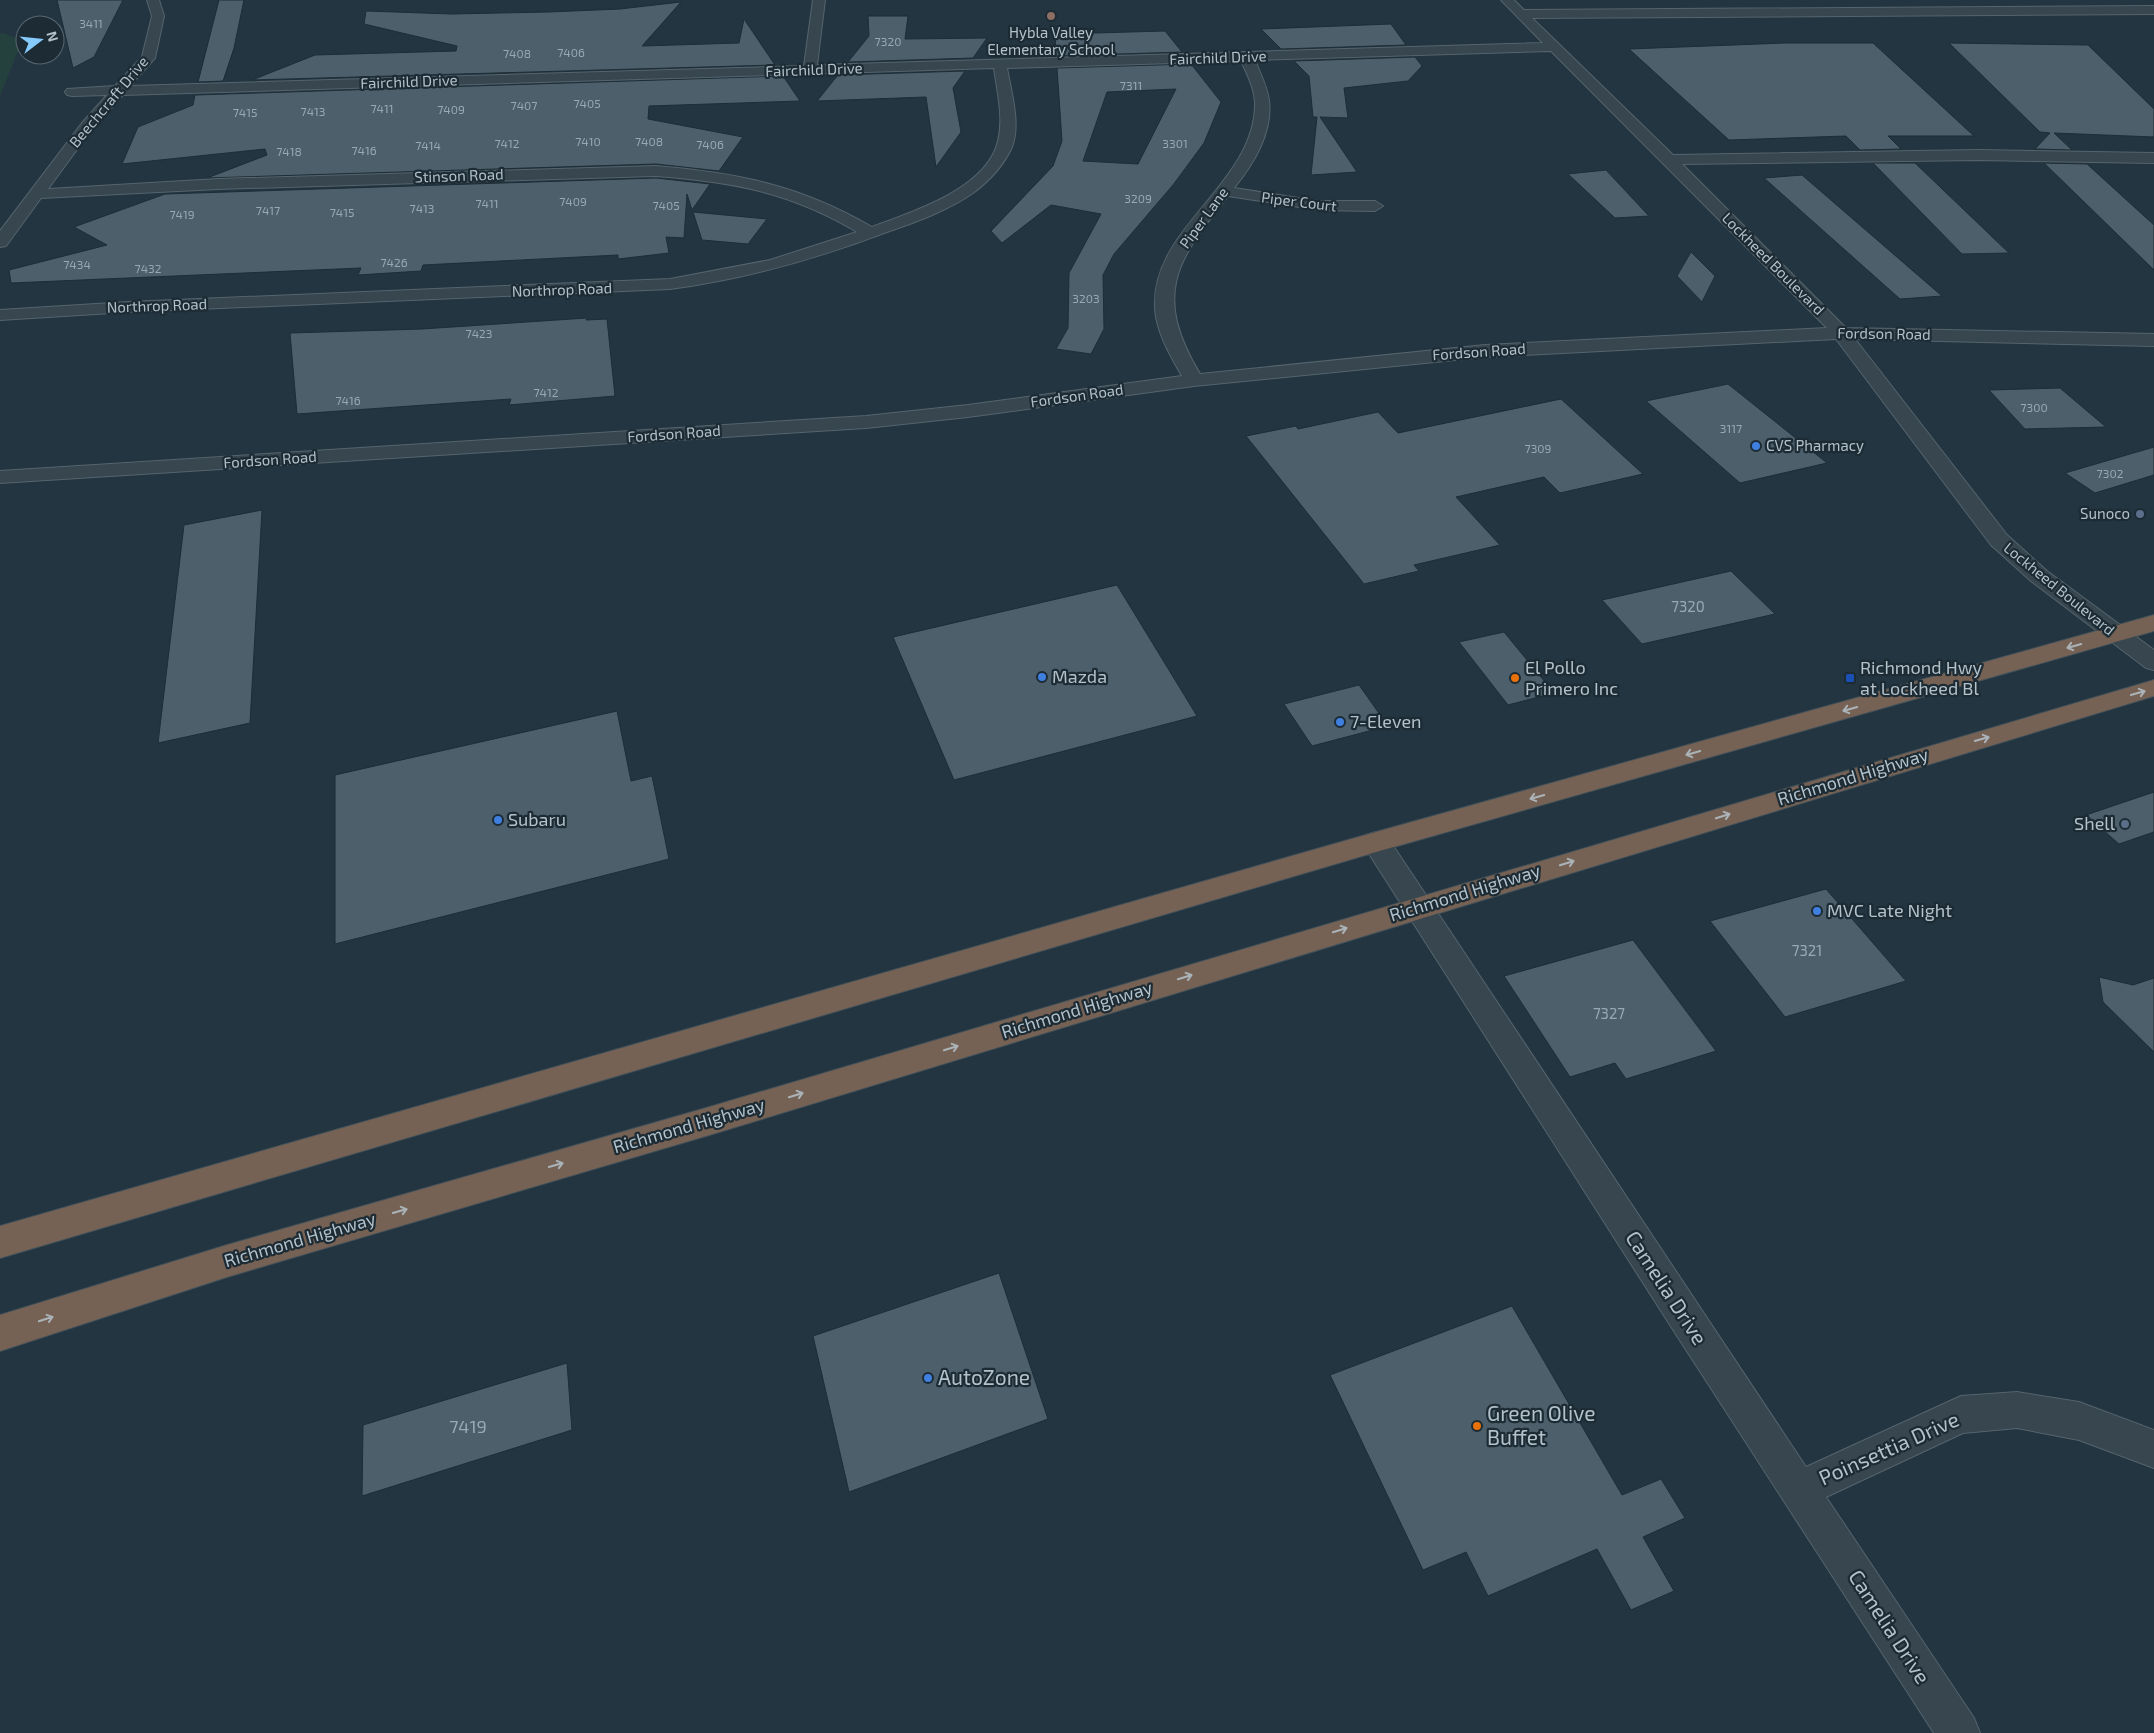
<svg xmlns="http://www.w3.org/2000/svg" width="2154" height="1733" font-family="'Exo 2',sans-serif">
<style>
.green{fill:#25413e}
.building{fill:#4c5f6b;stroke:#1e2d36;fill-rule:evenodd}
.lines{fill:none;stroke-linecap:round;stroke-linejoin:round}
.minor-casing{stroke:#55646d;stroke-width:2}
.highway-casing{stroke:#42515a;stroke-width:2}
.minor{fill:#37464f;fill-rule:evenodd}
.highway{fill:#766254;fill-rule:evenodd}
.oneway{stroke:#aab3b8}
.education-dot{fill:#8d6e63;stroke:#1c2b34;stroke-width:2}
.shop-dot{fill:#3f7fe0;stroke:#1c2b34;stroke-width:2}
.service-dot{fill:#5c6f8a;stroke:#1c2b34;stroke-width:2}
.food-dot{fill:#e8710a;stroke:#1c2b34;stroke-width:2}
.transit-dot{fill:#1a4fb4;stroke:#1c2b34;stroke-width:2}
.labels{text-anchor:middle;stroke-width:4.5;stroke-linejoin:round;paint-order:stroke}
.far-number-label{font-size:12px;fill:#99a8b2}
.far-poi-label{font-size:15px;fill:#b3c1ca;stroke:#1c2b34}
.far-street-label{font-size:15px;fill:#b3c1ca;stroke:#1c2b34}
.number-label{font-size:15px;fill:#99a8b2}
.poi-label{font-size:18px;fill:#b3c1ca;stroke:#1c2b34;text-anchor:start}
.street-label{font-size:18px;fill:#b3c1ca;stroke:#1c2b34}
.near-number-label{font-size:18px;fill:#99a8b2}
.near-street-label{font-size:21px;fill:#b3c1ca;stroke:#1c2b34}
.near-poi-label{font-size:21px;fill:#b3c1ca;stroke:#1c2b34;text-anchor:start}
</style>
<rect width="100%" height="100%" fill="#233540"/>
<path class="green" d="M3 33 22 41 0 96V34Z"/>
<g class="building">
<path d="M57 0H123L94 57 73 68Z"/>
<path d="M219 0H244L234 48 223 81 198 82Z"/>
<path d="M681 2 642 46 739 43 744 19 775 65 252 80 315 55 456 51 457 46 364 24 366 11 451 14 549 12 620 9Z"/>
<path d="M868 16H908L905 39 987 38 973 58 848 62 869 36Z"/>
<path d="M1391 24 1406 45 1281 49 1261 29Z"/>
<path d="M1079 29 1080 37 1081 34 1094 33 1165 31 1182 52 1056 56 1055 31Z"/>
<path d="M1785 43H1873L1974 136H1888L1901 149 1860 150 1846 136 1729 140 1629 49Z"/>
<path d="M1949 43 2088 45 2154 109V137L2054 133 2072 150 2035 149 2050 133 2040 132Z"/>
<path d="M1415 57 1422 66 1408 81 1344 88 1348 118 1320 117 1357 172 1311 175 1317 117H1313L1309 76 1294 61Z"/>
<path d="M1191 64 1221 102 1204 143 1173 185 1114 254 1103 275 1104 329 1091 354 1056 349 1068 328 1069 273 1101 214 1051 205 1002 243 991 231 1053 166 1062 141 1057 68ZM1176 89 1138 164 1083 161 1107 92Z"/>
<path d="M965 71 953 88 961 132 936 167 926 97 817 101 838 75Z"/>
<path d="M783 76 800 101 649 106 648 119 743 137 719 171 656 164 207 178 267 155 265 149 122 164 138 127 193 105 195 95Z"/>
<path d="M1873 163H1915L2009 253 1962 254Z"/>
<path d="M2044 163 2087 164 2154 225V270Z"/>
<path d="M1606 170 1649 216 1615 218 1568 174Z"/>
<path d="M1802 175 1942 296 1900 299 1764 178Z"/>
<path d="M656 178 710 184 692 210 687 194 684 238 666 237 669 253 618 259V255L423 265 421 271 358 275 361 268 11 283 9 270 107 245 74 227 165 194Z"/>
<path d="M693 212 767 219 748 244 702 240Z"/>
<path d="M1691 252 1715 276 1702 302 1677 276Z"/>
<path d="M587 318 586 320 607 319 615 396 509 405 511 399 297 414 290 333 422 329Z"/>
<path d="M1728 384 1827 463 1740 483 1646 401Z"/>
<path d="M2060 388 2106 427 2025 429 1989 390Z"/>
<path d="M1561 399 1643 474 1560 493 1544 477 1456 497 1500 545 1414 565 1419 571 1364 584 1246 436 1296 426 1298 429 1378 412 1398 433Z"/>
<path d="M2154 447V475L2095 493 2065 473Z"/>
<path d="M262 510 250 723 158 743 184 525Z"/>
<path d="M1731 571 1775 614 1642 644 1602 600Z"/>
<path d="M1117 585 1197 716 954 780 893 637Z"/>
<path d="M1504 632 1554 693 1508 705 1459 642Z"/>
<path d="M1359 685 1388 726 1312 746 1284 704Z"/>
<path d="M617 711 631 781 652 776 669 859 335 944V775Z"/>
<path d="M2154 792V832L2119 844 2086 815Z"/>
<path d="M1826 889 1906 981 1785 1017 1710 921Z"/>
<path d="M1633 940 1716 1051 1626 1079 1615 1063 1570 1077 1504 976Z"/>
<path d="M2099 977 2133 985 2154 978V1052L2103 1002Z"/>
<path d="M999 1273 1048 1419 849 1492 813 1336Z"/>
<path d="M1512 1306 1622 1495 1661 1479 1685 1518 1643 1537 1674 1591 1631 1610 1597 1549 1488 1596 1466 1552 1423 1570 1330 1375Z"/>
<path d="M567 1363 572 1430 362 1496 363 1425Z"/>
</g>
<g class="lines">
<defs>
<g id="minor">
<path d="M147 0H159L164 16 155 58 130 86 804 66 813 0H825L817 65 1543 43 1501 0H1514L1524 10 2154 6V14L1532 18 1673 155 1978 150 2154 153V163L1978 160 1682 164 1846 328 2154 334V346L1855 339 2007 535 2047 571 2154 650V670L2146 668 2031 581 1991 545 1836 339 1485 357 1194 386 968 417 866 428 0 483V471L866 416 968 405 1182 376C1171 357 1160 338 1156 317 1142 232 1255 187 1255 104 1255 89 1247 74 1241 61L1007 68C1011 91 1021 124 1012 147 1004 165 989 181 973 193 947 211 916 222 887 232 816 259 745 279 670 289L128 312 0 320V310L128 302 670 279 770 260 857 232C790 192 733 182 656 176L218 189 41 198 6 246 0 247V231L82 123 107 95 72 96 67 95 65 92 67 89 115 86 142 57 152 16ZM1551 51 1827 328 1485 345 1200 374C1153 295 1175 262 1228 196L1318 210 1375 211 1383 206 1375 201H1318L1234 188C1253 165 1273 132 1269 100 1267 86 1260 73 1255 60ZM994 68C997 91 1004 118 998 141 987 189 912 212 872 227 800 185 738 173 656 166L218 179 48 189 92 129 123 95Z"/>
<path d="M1376 832 1386 835 1806 1467 1961 1396 2017 1392 2079 1402 2154 1430V1468L2079 1440 2017 1428 1963 1433 1826 1497 1974 1718 1980 1733H1934L1670 1325 1366 849 1362 842 1366 835Z"/>
</g>
<g id="highway">
<path d="M2154 615V631L1376 852 0 1258V1226L1376 832Z"/>
<path d="M2154 680V696L706 1136 227 1277 0 1351V1315L227 1245 706 1108Z"/>
</g>
</defs>
<use href="#minor" class="minor-casing"/>
<use href="#highway" class="highway-casing"/>
<use href="#minor" class="minor"/>
<use href="#highway" class="highway"/>
</g>
<defs><path id="oneway-shaft" d="M-6 0H5M1.5-3L5.5 0L1.5 3" fill="none" stroke-width="1.6" stroke-linecap="round" stroke-linejoin="round" transform="scale(1.25)"/></defs>
<g class="oneway">
<use href="#oneway-shaft" transform="translate(2074 646) rotate(164)"/>
<use href="#oneway-shaft" transform="translate(2138 693) rotate(-16)"/>
<use href="#oneway-shaft" transform="translate(1850 709) rotate(164)"/>
<use href="#oneway-shaft" transform="translate(1982 739) rotate(-16)"/>
<use href="#oneway-shaft" transform="translate(1693 753) rotate(164)"/>
<use href="#oneway-shaft" transform="translate(1537 797) rotate(164)"/>
<use href="#oneway-shaft" transform="translate(1723 816) rotate(-17)"/>
<use href="#oneway-shaft" transform="translate(1567 863) rotate(-17)"/>
<use href="#oneway-shaft" transform="translate(1340 930) rotate(-17)"/>
<use href="#oneway-shaft" transform="translate(1185 977) rotate(-17)"/>
<use href="#oneway-shaft" transform="translate(951 1048) rotate(-17)"/>
<use href="#oneway-shaft" transform="translate(796 1095) rotate(-17)"/>
<use href="#oneway-shaft" transform="translate(556 1165) rotate(-16)"/>
<use href="#oneway-shaft" transform="translate(400 1211) rotate(-16)"/>
<use href="#oneway-shaft" transform="translate(46 1319) rotate(-18)"/>
</g>
<circle class="education-dot" cx="1051" cy="16" r="5"/>
<g class="shop-dot">
<circle cx="1756" cy="446" r="5"/>
<circle cx="1042" cy="677" r="5"/>
<circle cx="1340" cy="722" r="5"/>
<circle cx="498" cy="820" r="5"/>
<circle cx="1817" cy="911" r="5"/>
<circle cx="928" cy="1378" r="5"/>
</g>
<g class="service-dot">
<circle cx="2140" cy="514" r="5"/>
<circle cx="2125" cy="824" r="5"/>
</g>
<g class="food-dot">
<circle cx="1515" cy="678" r="5"/>
<circle cx="1477" cy="1426" r="5"/>
</g>
<rect class="transit-dot" x="1845" y="673" width="10" height="10" rx="2.5"/>
<g class="labels">
<g class="far-number-label">
<text x="91" y="28">3411</text>
<text x="888" y="46">7320</text>
<text x="571" y="57">7406</text>
<text x="517" y="58">7408</text>
<text x="1131" y="90">7311</text>
<text x="587" y="108">7405</text>
<text x="524" y="110">7407</text>
<text x="382" y="113">7411</text>
<text x="451" y="114">7409</text>
<text x="313" y="116">7413</text>
<text x="245" y="117">7415</text>
<text x="588" y="146">7410</text>
<text x="649" y="146">7408</text>
<text x="507" y="148">7412</text>
<text x="1175" y="148">3301</text>
<text x="710" y="149">7406</text>
<text x="428" y="150">7414</text>
<text x="364" y="155">7416</text>
<text x="289" y="156">7418</text>
<text x="1138" y="203">3209</text>
<text x="573" y="206">7409</text>
<text x="487" y="208">7411</text>
<text x="666" y="210">7405</text>
<text x="422" y="213">7413</text>
<text x="268" y="215">7417</text>
<text x="342" y="217">7415</text>
<text x="182" y="219">7419</text>
<text x="394" y="267">7426</text>
<text x="77" y="269">7434</text>
<text x="148" y="273">7432</text>
<text x="1086" y="303">3203</text>
<text x="479" y="338">7423</text>
<text x="546" y="397">7412</text>
<text x="348" y="405">7416</text>
<text x="2034" y="412">7300</text>
<text x="1731" y="433">3117</text>
<text x="1538" y="453">7309</text>
<text x="2110" y="478">7302</text>
</g>
<g class="far-poi-label">
<text x="1051" y="38">Hybla Valley<tspan x="1051" dy="17">Elementary School</tspan></text>
<text x="1766" y="451" text-anchor="start">CVS Pharmacy</text>
<text x="2130" y="519" text-anchor="end">Sunoco</text>
</g>
<g class="far-street-label">
<text transform="translate(1218 58) rotate(-2)" y="5">Fairchild Drive</text>
<text transform="translate(814 70) rotate(-2)" y="5">Fairchild Drive</text>
<text transform="translate(409 82) rotate(-2)" y="5">Fairchild Drive</text>
<text transform="translate(109 102) rotate(-50)" y="5">Beechcraft Drive</text>
<text transform="translate(459 176) rotate(-2)" y="5">Stinson Road</text>
<text transform="translate(1299 202) rotate(7)" y="5">Piper Court</text>
<text transform="translate(1204 218) rotate(-54)" y="5">Piper Lane</text>
<text transform="translate(1773 264) rotate(45)" y="5">Lockheed Boulevard</text>
<text transform="translate(562 290) rotate(-2)" y="5">Northrop Road</text>
<text transform="translate(157 306) rotate(-2)" y="5">Northrop Road</text>
<text transform="translate(1884 334) rotate(1)" y="5">Fordson Road</text>
<text transform="translate(1479 352) rotate(-4)" y="5">Fordson Road</text>
<text transform="translate(1077 396) rotate(-8)" y="5">Fordson Road</text>
<text transform="translate(674 434) rotate(-4)" y="5">Fordson Road</text>
<text transform="translate(270 460) rotate(-4)" y="5">Fordson Road</text>
<text transform="translate(2059 589) rotate(39)" y="5">Lockheed Boulevard</text>
</g>
<g class="number-label">
<text x="1688" y="612">7320</text>
<text x="1807" y="956">7321</text>
<text x="1609" y="1019">7327</text>
</g>
<g class="poi-label">
<text x="1525" y="674">El Pollo<tspan x="1525" dy="21">Primero Inc</tspan></text>
<text x="1860" y="674">Richmond Hwy<tspan x="1860" dy="21">at Lockheed Bl</tspan></text>
<text x="1052" y="683">Mazda</text>
<text x="1350" y="728">7-Eleven</text>
<text x="508" y="826">Subaru</text>
<text x="2115" y="830" text-anchor="end">Shell</text>
<text x="1827" y="917">MVC Late Night</text>
</g>
<g class="street-label">
<text transform="translate(1853 777) rotate(-17)" y="6">Richmond Highway</text>
<text transform="translate(1465 893) rotate(-17)" y="6">Richmond Highway</text>
<text transform="translate(1077 1010) rotate(-17)" y="6">Richmond Highway</text>
<text transform="translate(689 1126) rotate(-16)" y="6">Richmond Highway</text>
<text transform="translate(300 1240) rotate(-16)" y="6">Richmond Highway</text>
</g>
<g class="near-number-label">
<text x="468" y="1433">7419</text>
</g>
<g class="near-street-label">
<text transform="translate(1666 1288) rotate(57)" y="7">Camelia Drive</text>
<text transform="translate(1889 1449) rotate(-24)" y="7">Poinsettia Drive</text>
<text transform="translate(1889 1627) rotate(57)" y="7">Camelia Drive</text>
</g>
<g class="near-poi-label">
<text x="938" y="1385">AutoZone</text>
<text x="1487" y="1421">Green Olive<tspan x="1487" dy="24">Buffet</tspan></text>
</g>
</g>
<g transform="translate(40 40) rotate(74)"><circle r="24" fill="#1c2b34" stroke="#586770"/>
<path d="M0-4L9 19L0 12L-9 19Z" fill="#86cbfd"/>
<text y="-8" font-size="14" font-weight="bold" text-anchor="middle" fill="#b3c1ca">N</text>
</g>
</svg>
